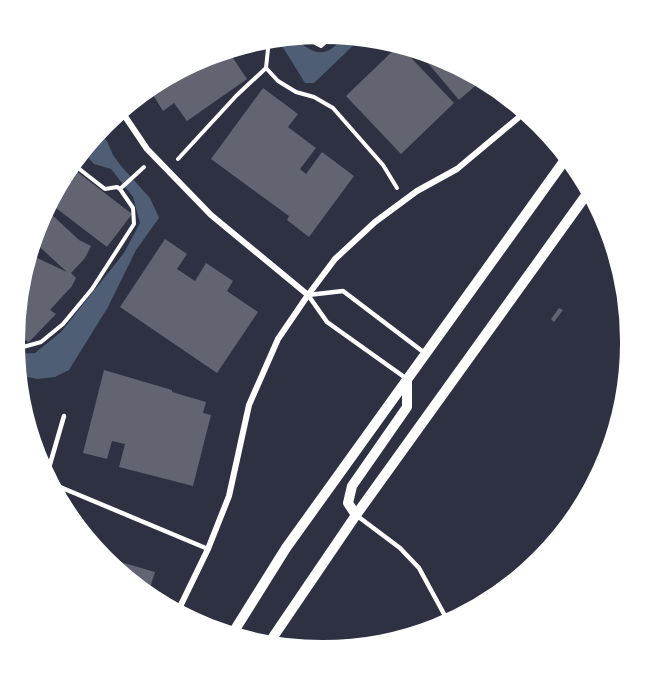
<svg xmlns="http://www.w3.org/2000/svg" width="645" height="684" font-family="Quicksand,sans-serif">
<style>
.water{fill:#4f5d75}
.building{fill:#626471}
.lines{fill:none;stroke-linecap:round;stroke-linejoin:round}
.path{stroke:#fff;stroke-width:4}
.service{stroke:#fff;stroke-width:4.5}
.minor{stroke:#fff;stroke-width:6}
.tertiary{stroke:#fff;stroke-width:10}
.rim{fill:none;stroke:#fff;stroke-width:8}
</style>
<rect width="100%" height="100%" fill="#2d3142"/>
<g class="water">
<path d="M345 34 361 38 314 83H305L284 49 275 40 292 36C314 55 326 61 345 34Z"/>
<path d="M96 130 107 141 113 155 121 166 150 198 159 218 136 250 108 307 69 370 55 377 38 379 17 375 13 354 35 353 61 332 124 253 140 223 133 197 111 169 94 164 82 151Z"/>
</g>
<g class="building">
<path d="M399 45 454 103 401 154 346 96Z"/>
<path d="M227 49 247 79 187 121 174 103 163 111 153 95 163 88 160 83 203 54Z"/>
<path d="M416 49 442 54 482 80 459 100Z"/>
<path d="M263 88 298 114 288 127 316 148 300 169 306 174 322 152 354 176 309 237 287 220 289 216 211 159Z"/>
<path d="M71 167 132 214 107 247 48 202Z"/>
<path d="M42 210 51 214 79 240 91 246 85 258 71 273 76 278 72 286 50 310 56 314 29 342 21 338 13 330 29 251 35 257 67 272 31 239 34 222Z"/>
<path d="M165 239 187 254 177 269 195 281 206 263 233 281 227 291 258 312 217 373 120 307Z"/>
<path d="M559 308 563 310 554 322 551 319Z"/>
<path d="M104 370 172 390V392L206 402 203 413 211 415 193 486 119 467 125 444 112 441 107 459 83 453Z"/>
<path d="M89 543 107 548 103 563 102 562Z"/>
<path d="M117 561 155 572 148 594 114 571Z"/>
</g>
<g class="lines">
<g class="path">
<path d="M300 35 321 46 336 33"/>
<path d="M266 68 278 81 296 92 314 97 333 108 383 165 397 188"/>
<path d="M178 159 237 95 266 68 268 49 264 42"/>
<path d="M120 189 144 167"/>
<path d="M11 347 16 349 41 342 63 324 92 289 134 224 133 208 120 189 117 187 105 189 73 164"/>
</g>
<g class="service">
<path d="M407 379 327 322 308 295 343 291 426 354"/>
<path d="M46 478 64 416"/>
<path d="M48 482 208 549"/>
<path d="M356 515 400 548 419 568 450 625"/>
</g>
<g class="minor">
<path d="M120 109 147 149 211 215 308 295"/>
<path d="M177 613 208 549 229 496 249 405 278 339 308 295 335 259 375 222 417 191 457 169 518 118 525 109"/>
</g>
<g class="tertiary">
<path d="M356 515 348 503 352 486 407 407V380"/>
<path d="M231 636 286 548 567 157"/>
<path d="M269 643 356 515 589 191"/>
</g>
</g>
<path d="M0 0H645V684H0ZM322 40H323A301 301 0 0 1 624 341V343A301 301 0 0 1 323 644H322A301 301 0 0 1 21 343V341A301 301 0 0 1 322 40Z" fill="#fff" fill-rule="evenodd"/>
<path class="rim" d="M322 40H323A301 301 0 0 1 624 341V343A301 301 0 0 1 323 644H322A301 301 0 0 1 21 343V341A301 301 0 0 1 322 40Z"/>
</svg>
